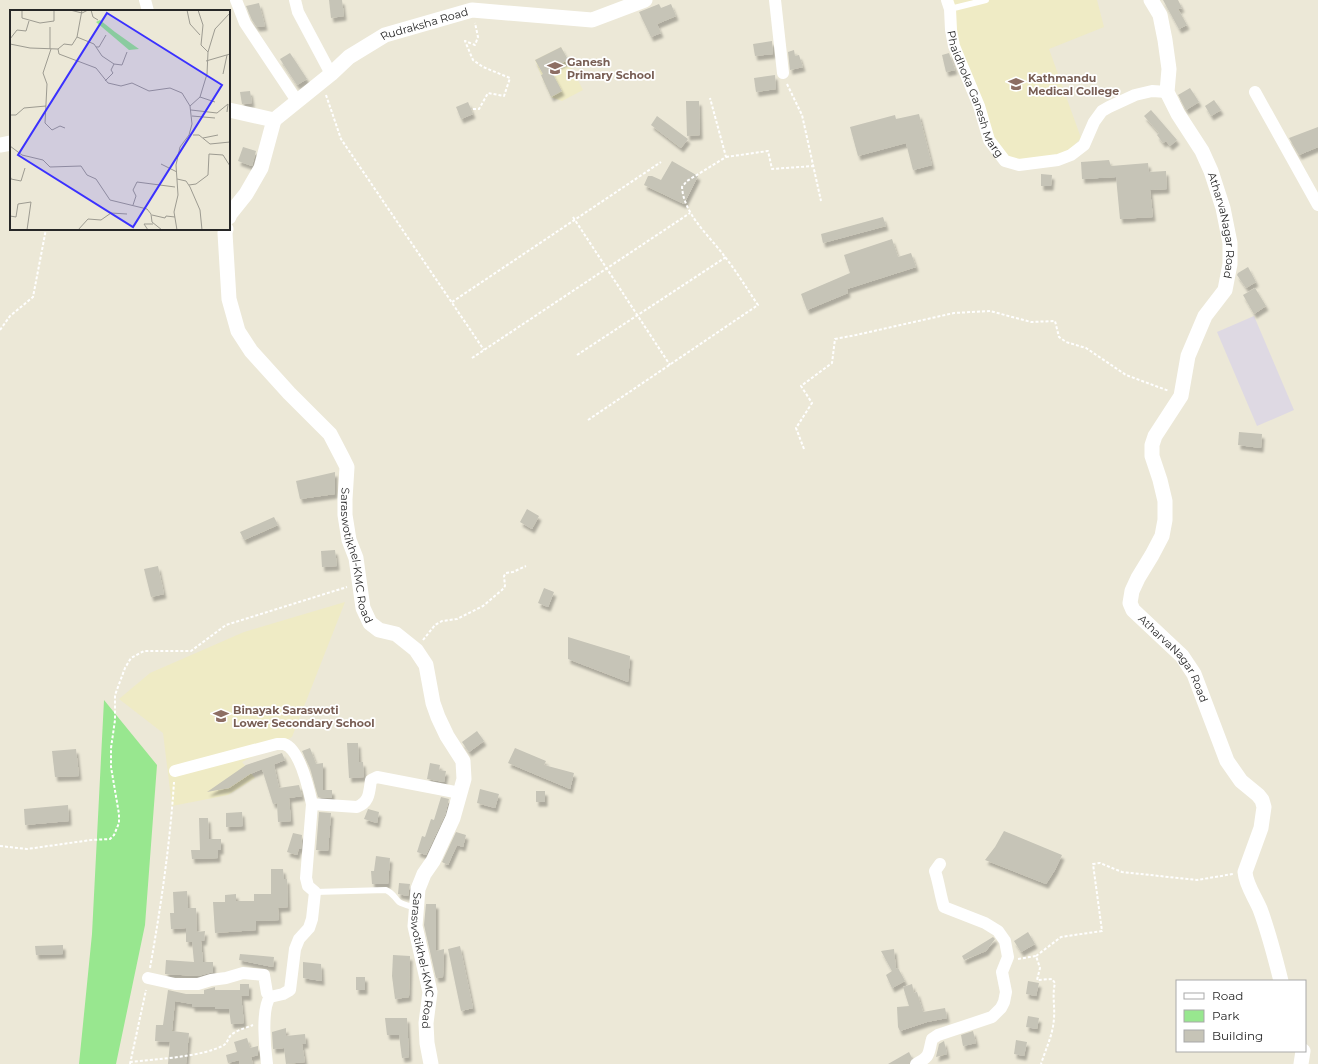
<svg xmlns="http://www.w3.org/2000/svg" width="1318" height="1064" font-family="Montserrat,sans-serif">
<style>
.industrial{fill:#ded9e3}
.education{fill:#efebc5}
.green{fill:#98e78f}
.building{fill:#c6c4b7;filter:url(#shadow)}
.lines{fill:none;stroke-linecap:round;stroke-linejoin:round}
.path{stroke:#fff;stroke-width:2;stroke-dasharray:3 2;stroke-linecap:butt}
.service{stroke:#fff;stroke-width:6}
.minor{stroke:#fff;stroke-width:12}
.tertiary{stroke:#fff;stroke-width:15}
.labels{text-anchor:middle;stroke-width:3.5;stroke-linejoin:round;paint-order:stroke}
.street-label{font-size:11px;fill:#272727;stroke:#fff}
.education-label{font-size:11px;font-weight:bold;fill:#785e54;stroke:#fff;text-anchor:start}
.inset-road{fill:none;stroke:#9d9b91;stroke-width:1}
.view{fill:#3b31ff;fill-opacity:0.15;stroke:#3b31ff;stroke-width:2}
.inset-edge{fill:none;stroke:#272727;stroke-width:2}
</style>
<defs>
<filter id="shadow"><feDropShadow dx="2.5" dy="4.5" stdDeviation="1" flood-color="#0004"/></filter>
</defs>
<rect width="100%" height="100%" fill="#ece8d7"/>
<path class="industrial" d="M1254 316 1294 410 1257 426 1217 332Z"/>
<g class="education">
<path d="M947 0H1097L1104 27 1049 49 1081 138 1069 150 1054 156 1005 161 989 140 961 63Z"/>
<path d="M561 47 583 90 562 101 551 97 541 75 535 60Z"/>
<path d="M345 602 292 737 242 762 255 778 228 795 172 806 163 733 119 699 150 673 244 632Z"/>
</g>
<path class="green" d="M104 700 157 765 145 925 116 1064H79L92 934Z"/>
<g class="building">
<path d="M329 0H342L344 16 331 18Z"/>
<path d="M1163 0H1178L1182 8 1178 9 1187 25 1179 29Z"/>
<path d="M259 3 265 26 257 27 252 20 246 6Z"/>
<path d="M659 4 661 8 671 4 676 16 657 24 661 33 651 37 639 12Z"/>
<path d="M772 41 773 54 755 56 753 44Z"/>
<path d="M561 47 568 60 550 69 562 91 551 97 541 75 543 74 535 60Z"/>
<path d="M794 50 795 56 799 55 803 67 790 70 788 52Z"/>
<path d="M290 53 307 79 297 85 280 59Z"/>
<path d="M949 53 955 70 946 72 942 55Z"/>
<path d="M775 75 776 89 756 92 754 78Z"/>
<path d="M1190 88 1199 102 1186 110 1178 95Z"/>
<path d="M250 91 252 103 242 104 240 92Z"/>
<path d="M1214 100 1221 110 1211 116 1205 106Z"/>
<path d="M686 101H699L700 135 687 136Z"/>
<path d="M468 102 473 114 461 119 456 107Z"/>
<path d="M1151 110 1177 140 1170 146 1166 141 1163 143 1157 135 1159 133 1144 116Z"/>
<path d="M919 114 932 165 913 170 906 143 858 156 850 127 895 115 896 119Z"/>
<path d="M657 116 688 139 681 148 651 125Z"/>
<path d="M1318 127V147L1299 155 1289 138Z"/>
<path d="M243 147 256 151 252 166 238 161Z"/>
<path d="M1109 160 1111 166 1148 163 1149 172 1166 171 1167 189 1150 190 1153 217 1120 219 1116 177 1082 179 1081 162Z"/>
<path d="M672 161 698 176 684 204 644 185 648 176H652L661 180Z"/>
<path d="M1041 174 1052 175 1051 186H1041Z"/>
<path d="M883 217 886 226 823 243 821 234Z"/>
<path d="M892 239 898 257 911 253 916 267 847 289 848 293 807 310 801 294 850 273 844 255Z"/>
<path d="M1248 267 1256 282 1246 288 1237 275 1238 273Z"/>
<path d="M1255 288 1266 306 1254 314 1243 295Z"/>
<path d="M1239 432 1262 434 1261 448 1238 445Z"/>
<path d="M335 472V494L300 499 296 481Z"/>
<path d="M527 509 539 516 532 529 520 522Z"/>
<path d="M274 517 278 525 244 540 240 532Z"/>
<path d="M335 550 337 566 322 567 321 551Z"/>
<path d="M158 566 164 594 151 597 144 569Z"/>
<path d="M544 588 554 592 548 607 538 603Z"/>
<path d="M568 637 630 656 628 682 568 659Z"/>
<path d="M477 731 484 741 469 752 462 742Z"/>
<path d="M347 743H358L359 762H363L364 777 349 778Z"/>
<path d="M310 748 316 764 323 763V790H332V798L318 797 310 768 302 751Z"/>
<path d="M515 748 546 761 544 765 574 773 570 789 508 763Z"/>
<path d="M76 749 79 776 55 777 52 751Z"/>
<path d="M282 753 285 760 270 766 274 765 279 788 299 785 302 796 289 798 291 821 278 822 277 803 273 804 262 769 250 774 229 788 207 792 246 765Z"/>
<path d="M430 763 440 765 439 770 446 771 444 782 427 779Z"/>
<path d="M480 789 499 794 495 808 477 803Z"/>
<rect x="536" y="791" width="9" height="11"/>
<path d="M441 797 449 799 445 815 426 855 417 852 422 836 425 837 431 819 434 820Z"/>
<path d="M68 805 69 821 25 825 24 809Z"/>
<path d="M368 809 379 812 377 823 364 819Z"/>
<path d="M242 812 243 826 226 827V813Z"/>
<path d="M319 812 331 813 328 851 316 850Z"/>
<path d="M199 818H208L209 839H221V850H218V858L192 859 191 850H200Z"/>
<path d="M1004 831 1062 855 1055 870 1046 884 985 860 995 847Z"/>
<path d="M456 832 466 835 463 847 457 845 448 865 442 862Z"/>
<path d="M293 833 302 835 301 849 299 848 297 855 287 852Z"/>
<path d="M376 856 390 858 388 884H372L371 871H374Z"/>
<path d="M271 869H283L284 879H287L288 907 278 908 279 920 256 921V930L215 933 213 902H225V895L236 894V901H254V894H271Z"/>
<path d="M399 883 410 884 408 896 398 894Z"/>
<path d="M187 891 188 908H196L197 932 205 931 204 941H201L203 962H213V972L198 976 165 974 166 960 194 962 192 942H186V928L171 929 170 913H174L173 892Z"/>
<path d="M426 904H436V951L444 949 443 977 436 978 424 925Z"/>
<path d="M1028 932 1035 944 1021 952 1014 941Z"/>
<path d="M993 937 995 939 986 951 964 960 962 956Z"/>
<path d="M63 945V954L36 955 35 946Z"/>
<path d="M460 946 473 1008 461 1011 448 949Z"/>
<path d="M894 949 896 969 898 968 905 981 892 988 886 975 892 971 881 951Z"/>
<path d="M240 954 274 957 273 967 239 960Z"/>
<path d="M393 955 410 956 409 997 395 999 392 976Z"/>
<path d="M303 962 321 964 322 981 303 978Z"/>
<rect x="356" y="977" width="9" height="13"/>
<path d="M1028 981 1039 983 1036 996 1026 994Z"/>
<path d="M240 984H249V996H241L244 1023 231 1024 229 1009H215V1007H192V1004L175 1001 172 1031 189 1033 186 1064H168L170 1042 155 1041 156 1025H163L168 990 186 994H204V990L215 987V990H240Z"/>
<path d="M912 984 914 993 917 992 923 1012 945 1008 947 1018 927 1022 900 1031 898 1027 897 1007 909 1006 903 987Z"/>
<path d="M1028 1016 1039 1018 1037 1029 1026 1027Z"/>
<path d="M385 1018H407L409 1057 402 1058 399 1035H387Z"/>
<path d="M286 1028V1036L305 1034 306 1044H302L305 1062 286 1064 284 1048 273 1049 272 1032Z"/>
<path d="M973 1031 976 1043 963 1046 961 1035Z"/>
<path d="M247 1038 250 1048 258 1046V1055L251 1057 253 1064H240L239 1060 228 1063 226 1055 237 1052 234 1042Z"/>
<path d="M1016 1040 1027 1042 1024 1056 1014 1054Z"/>
<path d="M944 1041 947 1054 936 1057 939 1044Z"/>
<path d="M909 1052 912 1058 909 1064H888Z"/>
</g>
<g class="lines">
<g class="path">
<path d="M787 84 802 115 821 201"/>
<path d="M326 95 341 139 484 350"/>
<path d="M473 109H479L488 93 504 96 510 78 483 67 473 60 465 41 475 45 478 37 475 23"/>
<path d="M726 157 768 151 772 169 813 166"/>
<path d="M573 217 670 365"/>
<path d="M452 302 661 162"/>
<path d="M0 330 10 316 33 297 46 229"/>
<path d="M577 355 726 257"/>
<path d="M472 358 690 213"/>
<path d="M588 420 758 305C747 289 737 272 725 257 709 235 684 215 682 187L687 181 726 157 710 98"/>
<path d="M804 449 796 428 812 403 801 386 832 363 835 339 856 335 954 313 990 311 1031 322 1055 321 1059 337 1066 342 1086 348 1126 375 1169 391"/>
<path d="M423 640 435 625 442 621 457 619 483 606 502 590 505 586 504 576 506 573 513 572 526 566"/>
<path d="M0 846 27 849 91 840 110 839 114 835 119 823V814L111 767V748L115 720V695L125 668 131 658 144 651H191L226 625 347 587"/>
<path d="M1036 956 1061 937 1102 931 1093 864 1100 863 1122 872 1197 880 1233 874"/>
<path d="M1018 959 1036 956 1040 968 1037 980 1052 979 1055 983C1052 995 1055 1006 1054 1018 1053 1035 1046 1048 1041 1064"/>
<path d="M150 968C161 906 170 844 174 782"/>
<path d="M130 1062C156 1059 203 1057 224 1045 228 1042 228 1038 231 1035 237 1030 246 1028 253 1025"/>
<path d="M130 1064 146 990"/>
</g>
<g class="service">
<path d="M950 9 986 0"/>
<path d="M315 892 386 890C393 893 394 897 399 902 404 905 410 906 416 908"/>
</g>
<g class="minor">
<path d="M145 0 148 11"/>
<path d="M236 0 245 23 297 101"/>
<path d="M295 0 298 12 331 74"/>
<path d="M775 0 783 73"/>
<path id="s1" d="M947 0 950 9 951 30 954 46 979 106 989 140 1005 161 1019 165 1058 160 1071 155 1084 145 1094 122 1102 111 1109 107 1135 95 1152 91 1167 92"/>
<path d="M1255 92 1318 205"/>
<path d="M175 771 277 744C280 744 282 744 284 744 300 749 309 790 312 804L357 807C370 802 369 792 371 780L377 777 460 793"/>
<path d="M148 978 175 984H198L211 980 226 978 243 973 264 975 267 993 270 997"/>
<path d="M267 1064C265 1049 261 1009 270 997L283 994 290 990 295 949 299 939 309 928 312 919 315 892 308 886 306 878 312 804"/>
<path d="M916 1064C931 1056 928 1054 932 1039L938 1035 992 1017 1001 1008 1004 1002 1006 992 1002 972 1008 957 1005 941 998 931 985 923 944 907C940 894 939 883 935 871L940 864"/>
</g>
<g class="tertiary">
<path id="s2" d="M1151 0 1160 15 1165 40 1169 69 1167 92 1178 114 1202 151 1211 171 1223 208 1230 243V264L1225 290 1205 316 1188 356 1181 396 1155 436 1152 445V456L1160 480 1165 501V520L1162 536 1152 555 1138 578 1132 591 1130 603 1133 610 1182 656 1194 674 1227 761 1241 781 1258 795 1262 800 1264 807 1261 828 1245 872C1246 885 1255 897 1260 909 1269 933 1275 957 1281 981"/>
<path d="M229 110 274 120"/>
<path id="s3" d="M274 120 331 74 349 57 385 35 472 10 592 20 645 0"/>
<path d="M0 145 11 143"/>
<path d="M229 217 230 214 246 194 261 168 274 120"/>
<path id="s4" d="M226 229 225 233 229 299 238 331 251 351 289 393 330 434 343 459 347 467 345 499V515L349 540 356 558 363 608 370 623 379 630 396 634 416 650 426 665 433 703 438 717 447 736 463 761 464 779 453 818 433 861 424 874 418 889 415 926 430 992 426 1023 427 1043 431 1064"/>
<path d="M1301 1064 1303 1051"/>
</g>
</g>
<defs>
<symbol id="school-bare" viewBox="-9 -9 18 18"><path d="M0-5L7-2L0 1L-7-2ZM-4 1L0 2.5L4 1V4Q0 6-4 4Z" fill="#8d6e63" stroke="#fff" stroke-width="2.5" paint-order="stroke"/></symbol>
<symbol id="university-bare" viewBox="-9 -9 18 18"><path d="M0-5L7-2L0 1L-7-2ZM-4 1L0 2.5L4 1V4Q0 6-4 4Z" fill="#8d6e63" stroke="#fff" stroke-width="2.5" paint-order="stroke"/></symbol>
</defs>
<g fill-rule="evenodd">
<use href="#school-bare" x="544" y="57" width="22" height="22"/>
<use href="#university-bare" x="1005" y="73" width="22" height="22"/>
<use href="#school-bare" x="210" y="705" width="22" height="22"/>
</g>
<g class="labels">
<g class="street-label">
<text dy="4" stroke="none"><textPath href="#s3" startOffset="181">Rudraksha Road</textPath></text>
<text dy="4" stroke="none"><textPath href="#s1" startOffset="99">Phaidhoka Ganesh Marg</textPath></text>
<text dy="4" stroke="none"><textPath href="#s2" startOffset="242">AtharvaNagar Road</textPath></text>
<text dy="4" stroke="none"><textPath href="#s4" startOffset="369">Saraswotikhel-KMC Road</textPath></text>
<text dy="4" stroke="none"><textPath href="#s2" startOffset="722">AtharvaNagar Road</textPath></text>
<text dy="4" stroke="none"><textPath href="#s4" startOffset="826">Saraswotikhel-KMC Road</textPath></text>
</g>
<g class="education-label">
<text x="567" y="66">Ganesh<tspan x="567" dy="13">Primary School</tspan></text>
<text x="1028" y="82">Kathmandu<tspan x="1028" dy="13">Medical College</tspan></text>
<text x="233" y="714">Binayak Saraswoti<tspan x="233" dy="13">Lower Secondary School</tspan></text>
</g>
</g>
<g transform="translate(10 10)">
<rect width="220" height="220" fill="#ece8d7"/>
<path d="M90 10 105 22 129 39 119 40 86 12Z" fill="#98e78f"/>
<path class="inset-road" d="M12 0V8L30 13 44 11V0M60 0 72 3 78 0M81 0 83 7 88 10M177 0 180 14 190 25M67 27 72 0M0 29 7 20 16 21 19 11M0 34 20 38 48 39M86 37H89L96 25M40 39V17M41 39 33 63 37 74 35 113 42 120 50 116 55 118M48 39 49 44 86 58 98 73 111 76 122 73 139 81 160 78 172 83 180 96M48 39 54 34 62 35 67 27 84 34 92 46 104 54M198 42 205 19 220 3M196 51 220 44M213 64 217 45M95 71 103 63 101 60 104 54 112 55 117 42M190 87 205 92M180 96 190 87 197 64 198 42 191 35 193 15 188 0M181 100 207 103 218 94 217 102M0 105H6L14 98 36 96M182 106 205 108M183 125H189L200 134 220 132M193 128 208 125M0 136 12 145 33 150 40 157 71 156 77 165 86 169 100 190 137 199 141 204 142 212 152 220M151 154 167 162M0 165 1 169 11 171 15 158M167 169 176 171 180 177 190 200 192 220M179 175 186 174 198 165 199 144 213 145 220 156M123 195 126 186 123 180 127 172 165 177M142 205 155 208 156 206 165 207M0 206 6 207 8 194 21 192M17 220 21 192M68 220 78 209 91 210 101 203 117 204M138 220 134 214H143M167 220 164 202 168 185 166 155 170 137 179 125 182 114 180 96"/>
<path class="view" d="M97 3 212 75 123 217 8 145Z"/>
<rect width="220" height="220" class="inset-edge"/>
</g>
<rect x="1176" y="980" width="130" height="72" fill="#ffffff" stroke="#a9a9a9"/>
<rect x="1184" y="993" width="20" height="6" fill="#ffffff" stroke="#a9a9a9"/>
<text x="1212" y="1000" font-size="12" fill="#272727">Road</text>
<rect x="1184" y="1010" width="20" height="12" fill="#98e78f" stroke="#a9a9a9"/>
<text x="1212" y="1020" font-size="12" fill="#272727">Park</text>
<rect x="1184" y="1030" width="20" height="12" fill="#c6c4b7" stroke="#a9a9a9"/>
<text x="1212" y="1040" font-size="12" fill="#272727">Building</text>
</svg>
